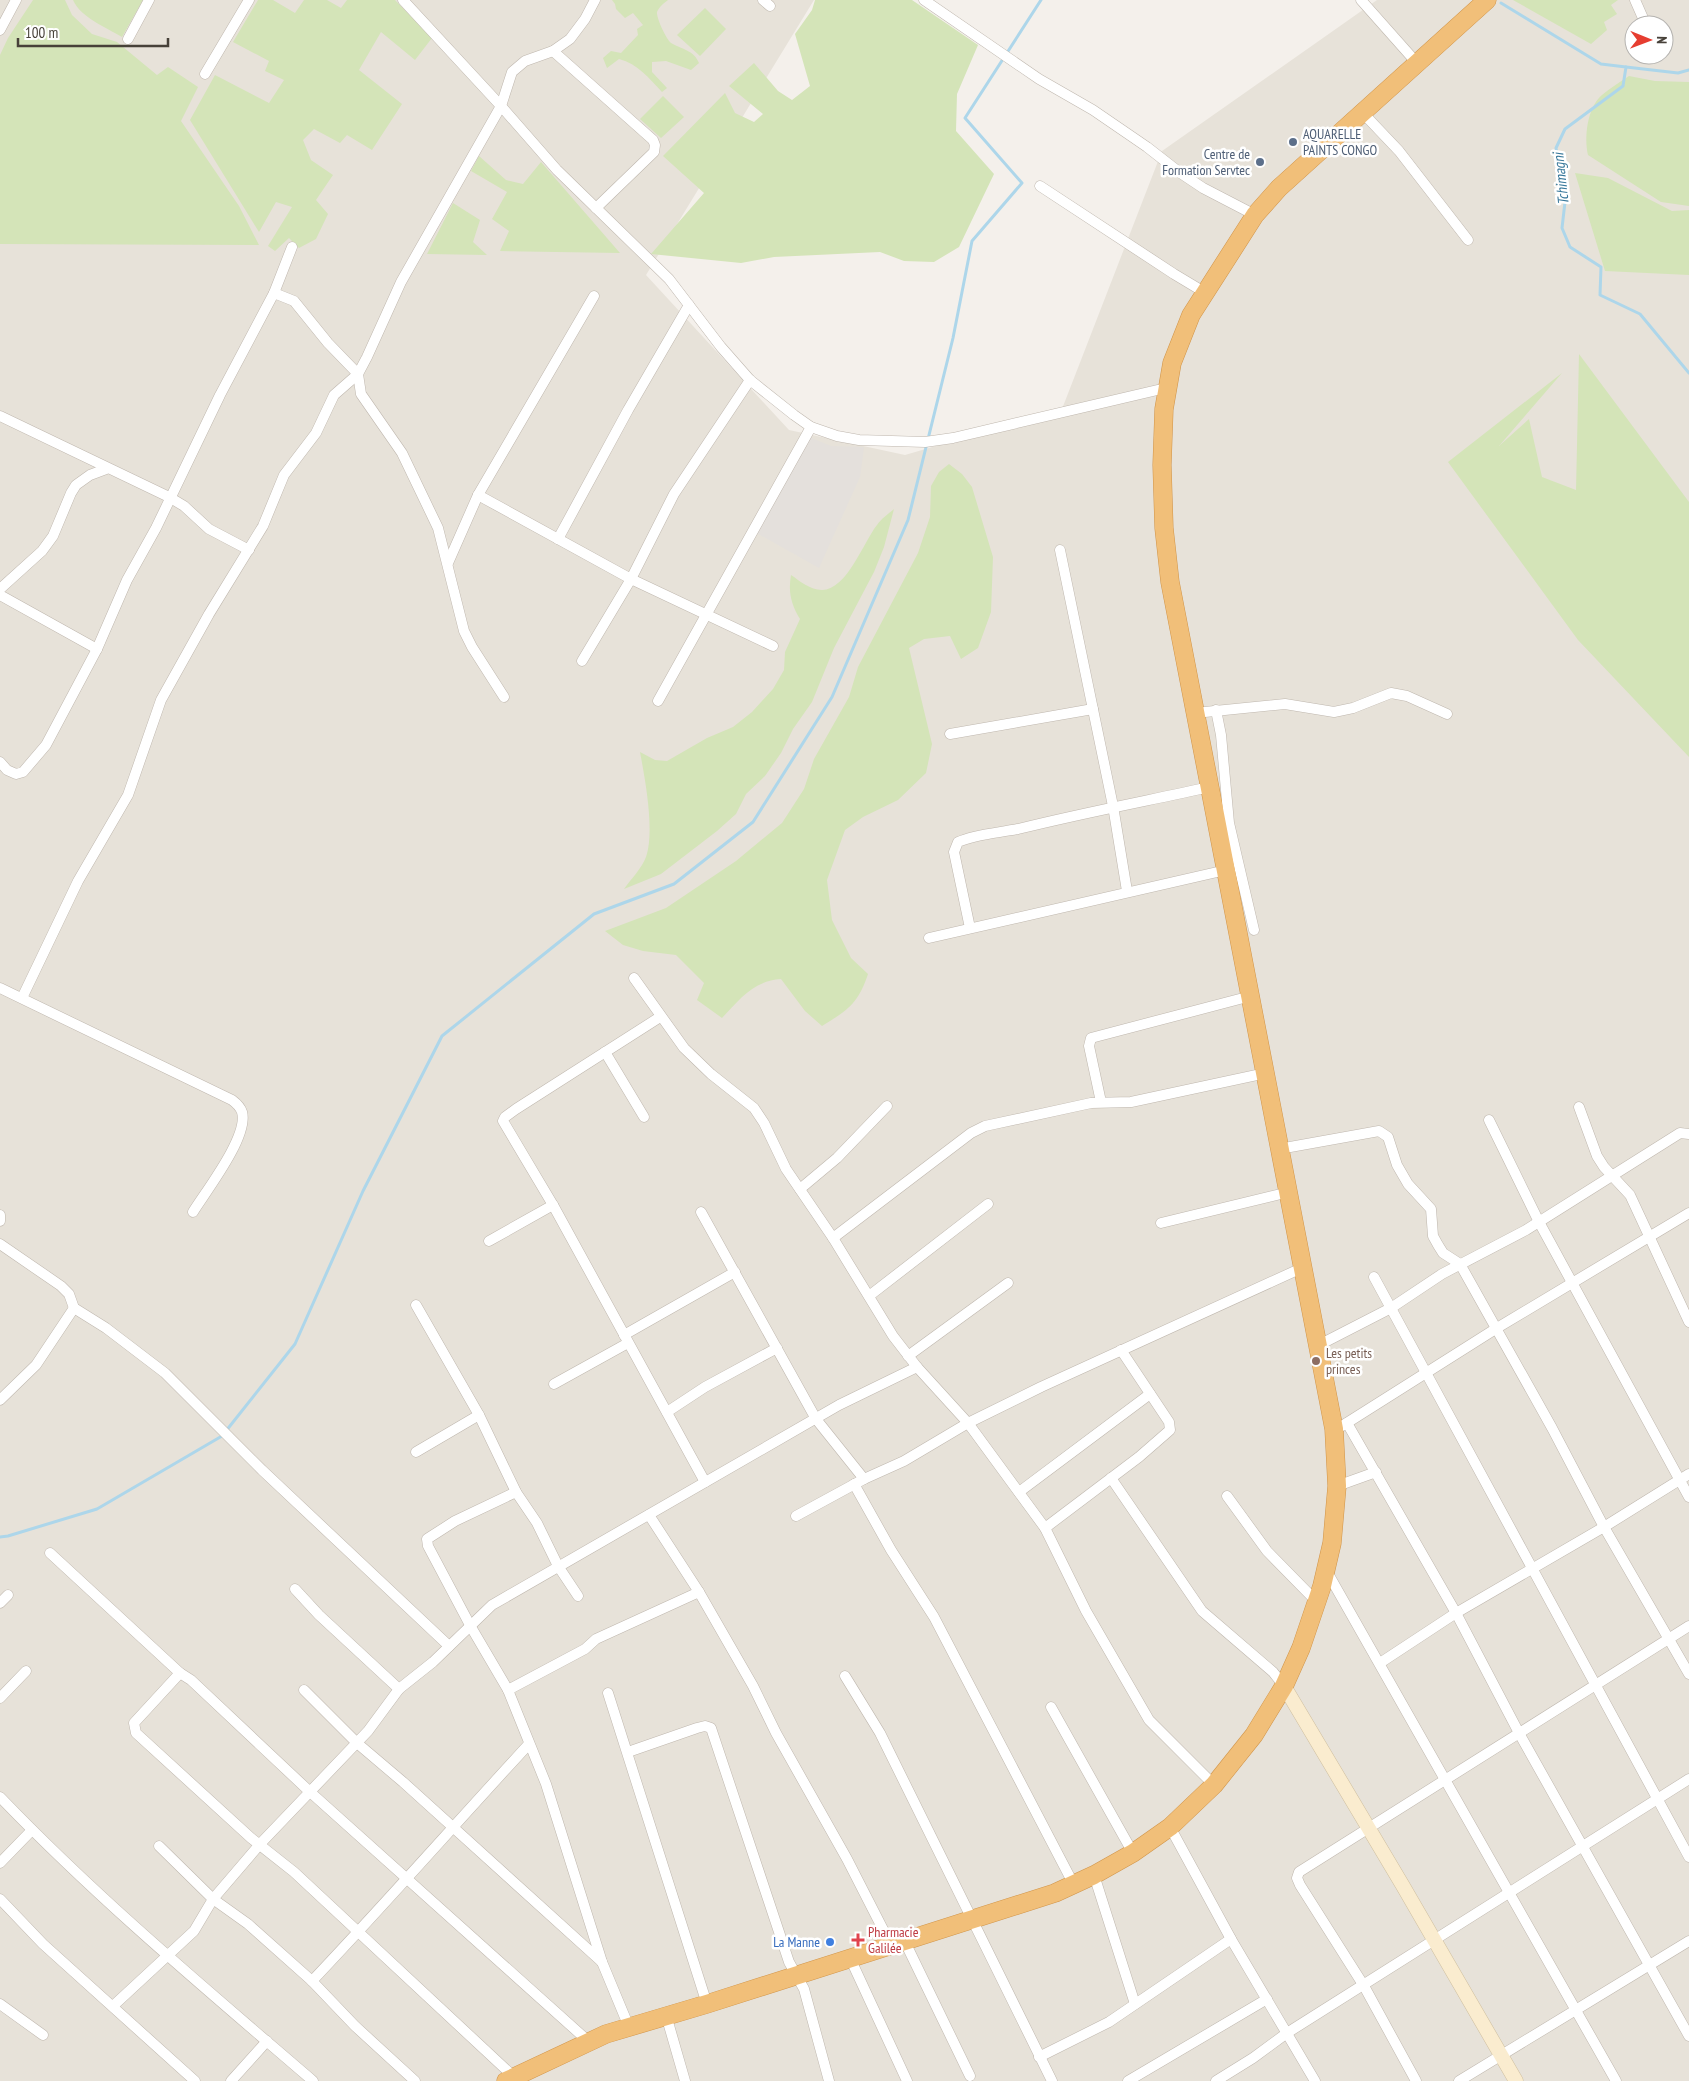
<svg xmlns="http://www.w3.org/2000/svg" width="1689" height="2081" font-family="'PT Sans Narrow',sans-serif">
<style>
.residential{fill:#e7e2d9;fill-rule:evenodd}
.industrial{fill:#e4e0dc}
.green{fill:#d4e4b8}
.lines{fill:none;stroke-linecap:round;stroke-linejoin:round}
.stream{stroke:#add6ea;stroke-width:3}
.street-casing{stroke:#bfb7ae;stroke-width:11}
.secondary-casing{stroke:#cfbf9f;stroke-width:15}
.highway-casing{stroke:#d09449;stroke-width:19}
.street{stroke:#fff;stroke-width:10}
.secondary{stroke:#faeccf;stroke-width:14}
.highway{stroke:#f1bf79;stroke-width:18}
.service-dot{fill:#5c6f8a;stroke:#fff;stroke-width:2}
.education-dot{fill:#8d6e63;stroke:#fff;stroke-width:2}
.health-dot{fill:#e0444e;stroke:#fff;stroke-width:2}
.shop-dot{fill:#3f7fe0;stroke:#fff;stroke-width:2}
.labels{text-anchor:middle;stroke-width:5;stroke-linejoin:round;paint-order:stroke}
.service-label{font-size:14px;fill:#4e5e75;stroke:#fff;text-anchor:start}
.education-label{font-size:14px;fill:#785e54;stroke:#fff;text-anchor:start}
.health-label{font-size:14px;fill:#be3a42;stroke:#fff;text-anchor:start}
.shop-label{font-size:14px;fill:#366cbe;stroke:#fff;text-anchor:end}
.water-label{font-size:15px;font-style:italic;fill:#38789b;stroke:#fff}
</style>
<rect width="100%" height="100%" fill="#f4f0eb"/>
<path class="residential" d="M0 0H814L646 275 789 430 905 455 1062 409 1162 151 1377 0H1689V2081H0ZM1634 25H1664V55H1634Z"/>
<path class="industrial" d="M806 436 831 446 864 447 860 477 819 568 753 531Z"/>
<g class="green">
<path d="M33 0H65L72 15 92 34 117 42 157 75 168 67 198 87 181 121 239 206 259 245 0 244V55L8 38Z"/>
<path d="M73 0H143L122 37C107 28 80 17 73 0Z"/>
<path d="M258 0H273L295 13 304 0H327L341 8 347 0H395L432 38 415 60 381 32 359 70 402 104 372 150 347 135 340 143 314 129 303 140 311 160 333 175 316 200 328 214 316 239 299 248 289 238 275 251 268 246 292 207 276 202 259 232 190 120 215 75 269 103 284 80 265 71 269 61 233 42Z"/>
<path d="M612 0H668C664 3 659 7 657 12 656 17 666 39 671 43 681 49 694 50 699 63L691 70 666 61 652 62V72L667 88 662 92C649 78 638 64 619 59L607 68 603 58 611 51 621 53 638 35 637 29 643 25 633 13 625 18 616 9 615 4Z"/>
<path d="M815 0H912L978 45 957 94 956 131 994 174 959 247 934 262 904 261 880 252 774 257 741 263 651 254 704 193 663 156 725 93 735 113 754 122 763 114 729 86 754 63 778 91 792 100 810 86 795 34 812 10Z"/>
<path d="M1513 0H1618L1611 5 1617 14 1604 22 1607 30 1591 44Z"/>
<path d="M705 8 726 29 700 56 677 35Z"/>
<path d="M1629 76 1655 81 1689 82V206L1661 202 1588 155C1584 137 1587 108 1602 95 1610 88 1620 82 1629 76Z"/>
<path d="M663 96 684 117 661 138 640 119Z"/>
<path d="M479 156 506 180 523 184 541 162 620 253 500 251 509 231 492 219 507 192 471 171Z"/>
<path d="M1575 173 1608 178 1672 211 1689 210V275L1605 271Z"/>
<path d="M453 203 480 220 473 242 487 255 427 254Z"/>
<path d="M1579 354 1689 502V757L1578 640 1448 462 1562 373 1499 446 1529 419 1542 477 1576 490Z"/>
<path d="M949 464 962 474 972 487 993 557 991 612 978 648 961 659 950 636 924 639 909 648 932 744 926 773 898 800 863 817 845 830 827 880 832 920 851 958 868 974C858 1004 848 1010 822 1026L805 1011 781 979C753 981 740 999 722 1018L697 1000 704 983 676 955 643 951 623 945 605 931 666 908 736 861 782 823 804 789 814 759 849 697 858 667 918 553 930 517 931 486 939 472Z"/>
<path d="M894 509 884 547 874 572 834 648 812 702 793 729 781 753 765 776 746 794 736 814 717 831 661 874 624 889C631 879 642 868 646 857 655 831 645 779 640 752L655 760 667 761 707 738 733 727 752 712 773 689 784 670 785 652 800 619C791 604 788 592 791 575 800 581 810 590 822 590 847 590 864 541 877 525 881 519 888 514 894 509Z"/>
</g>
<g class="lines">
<g class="stream">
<path d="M1501 3 1601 64 1626 67 1623 86 1565 129 1556 148 1565 202 1562 228 1570 247 1601 267 1600 295 1640 314 1689 373"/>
<path d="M1626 67 1678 73 1689 70"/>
<path d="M0 1537 8 1536 97 1509 222 1436 295 1344 363 1191 442 1036 594 914 674 884 753 822 832 697 908 520 953 338 972 241 1022 183 965 118 1041 0"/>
</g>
<defs>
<g id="street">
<path d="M403 0 501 106 557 170 669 279 721 347 750 380 794 415 811 427 837 436 859 440 925 442 953 438 1166 388"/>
<path d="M763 0 770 6"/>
<path d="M924 0 1039 79 1093 110 1147 147 1179 172 1203 188 1255 215"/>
<path d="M1361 0 1416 62"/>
<path d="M1635 0 1646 25"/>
<path d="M0 30 16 0"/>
<path d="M128 39 149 0"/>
<path d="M553 51 653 140 655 145 654 152 596 208"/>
<path d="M205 74 249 0"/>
<path d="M1362 112 1399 151 1468 240"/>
<path d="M1040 186 1174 274 1204 292"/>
<path d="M274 293 294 301 328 343 358 374 361 394 402 453 438 528 464 631 472 647 504 697"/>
<path d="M0 416 169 497 184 506 209 529 249 550"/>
<path d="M478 495 631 579 773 646"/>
<path d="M558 539 628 410 689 305"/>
<path d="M1060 550 1113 806 1127 891"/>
<path d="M448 563 478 495 594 296"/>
<path d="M0 589 42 551 53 536 71 493 76 485 90 475 106 469"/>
<path d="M0 595 97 649"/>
<path d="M582 661 631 579 674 494 750 380"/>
<path d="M658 701 811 427"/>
<path d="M1216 710 1221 735 1229 823 1254 930"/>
<path d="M1195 713 1285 704 1334 712 1353 708 1391 693 1407 696 1447 714"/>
<path d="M950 734 1093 709"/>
<path d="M0 762 7 770 16 774 23 772 46 745 97 649 127 580 156 528 220 395 274 293 292 247"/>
<path d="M970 928 954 852 958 842C976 834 998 833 1018 829 1082 813 1146 801 1210 787"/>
<path d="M929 938 1226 870"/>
<path d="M634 978 684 1048 711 1074 754 1108 764 1123 786 1169 833 1238 893 1336 917 1367 968 1423 1045 1528 1086 1611 1149 1720 1214 1785"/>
<path d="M0 988 232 1100C236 1103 240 1106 242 1112 249 1136 206 1191 193 1212"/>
<path d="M22 998 78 881 128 795 161 700 209 614 263 526 284 475 316 433 334 395 358 374 367 357 401 282 501 106 512 72 525 61 553 51 570 39 585 19 595 0"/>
<path d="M660 1017 516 1109 505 1117 503 1121 553 1205 705 1482"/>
<path d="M605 1052 644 1117"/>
<path d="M1101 1102 1089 1046 1091 1038 1251 996"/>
<path d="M1579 1107 1597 1156 1604 1167 1630 1195 1689 1322"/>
<path d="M1489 1120 1539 1222 1689 1497"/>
<path d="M1279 1149 1379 1131 1388 1137 1397 1165 1408 1184 1431 1209 1433 1236 1438 1245 1443 1253 1460 1264 1552 1428 1604 1527 1689 1674"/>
<path d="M800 1189 837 1158 887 1106"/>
<path d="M701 1212 816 1419 864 1479"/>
<path d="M0 1215V1221"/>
<path d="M1161 1223 1289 1192"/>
<path d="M833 1238 971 1133 985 1126 1091 1103 1131 1102 1266 1073"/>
<path d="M489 1241 553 1205"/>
<path d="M0 1244 61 1286 69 1294 74 1308 106 1328 165 1373 262 1470 449 1646"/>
<path d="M1374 1277 1689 1857"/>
<path d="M869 1296 988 1204"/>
<path d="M416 1305 479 1415 516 1492 537 1523 558 1566 578 1596"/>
<path d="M624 1335 735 1272"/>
<path d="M1319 1345 1391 1308 1442 1274 1526 1230 1680 1133 1689 1134"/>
<path d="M908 1356 1008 1283"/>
<path d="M554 1384 628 1343"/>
<path d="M0 1400 36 1365 74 1308"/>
<path d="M667 1412 705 1387 777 1348"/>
<path d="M1347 1423 1456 1613 1519 1733 1689 2036"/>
<path d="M1342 1426 1497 1328 1689 1213"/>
<path d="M416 1452 479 1415"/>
<path d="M1111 1478 1202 1611 1273 1672 1284 1686"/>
<path d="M854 1484 891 1550 934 1617 1074 1885"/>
<path d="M1337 1486 1376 1472"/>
<path d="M516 1492 455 1521 427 1539 428 1546 471 1627 508 1690 546 1784 602 1962 629 2027"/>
<path d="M1019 1492 1150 1394"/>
<path d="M1227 1496 1267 1551 1317 1602"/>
<path d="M649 1515 699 1592 753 1686 776 1733 847 1859 891 1945"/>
<path d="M796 1516 864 1479 904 1461 968 1423 1041 1387 1304 1267"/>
<path d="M1045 1528 1139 1457 1170 1430 1169 1422 1121 1350"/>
<path d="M50 1553 180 1673 191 1680 309 1791 588 2041"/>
<path d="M1326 1570 1616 2081"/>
<path d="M295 1589 319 1615 399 1689"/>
<path d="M0 1603 8 1595"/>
<path d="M1380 1663 1456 1613 1604 1527 1689 1474"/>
<path d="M180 1673 134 1723 136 1733 251 1838 294 1872 514 2077"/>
<path d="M845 1676 880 1733 1052 2081"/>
<path d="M304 1690 357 1743 403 1782 602 1962"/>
<path d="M508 1690 585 1649 596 1639 699 1592"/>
<path d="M608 1693 707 2004"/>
<path d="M0 1698 26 1671"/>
<path d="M1051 1707 1133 1853"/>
<path d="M628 1752 697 1728 705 1726 711 1728 789 1962 804 1989 829 2081"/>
<path d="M0 1797C98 1899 206 1989 313 2081"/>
<path d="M1170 1827 1231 1939 1315 2081"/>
<path d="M159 1846 213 1899 248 1924 312 1981 355 2026 415 2081"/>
<path d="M0 1863 32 1830"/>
<path d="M1094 1875 1135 2004"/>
<path d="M0 1899 43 1944 195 2081"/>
<path d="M905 1942 970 2076"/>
<path d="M850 1958 907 2081"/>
<path d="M312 1981C386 1903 456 1823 529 1744"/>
<path d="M0 2004 43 2035"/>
<path d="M113 2006 194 1931 213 1899 260 1844 368 1731 399 1689 433 1662 492 1605 839 1405 917 1367"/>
<path d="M666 2015 685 2081"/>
<path d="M1039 2057 1109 2022 1231 1939"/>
<path d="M231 2081 267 2041"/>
<path d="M1128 2081 1267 1999"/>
<path d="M1216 2081 1253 2058 1287 2033 1689 1779"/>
<path d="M1416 2081 1364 1986 1300 1885 1297 1878 1299 1872 1689 1626"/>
<path d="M1459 2081 1689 1941"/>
</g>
<path id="secondary" d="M1284 1686 1403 1886 1516 2081"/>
<path id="highway" d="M506 2081 606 2034 707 2004 1055 1893 1094 1875 1133 1853 1170 1827 1214 1785 1254 1735 1284 1686 1301 1648 1322 1586 1332 1543 1337 1486 1334 1429 1170 582 1164 528 1162 465 1164 409 1172 363 1191 315 1255 215 1279 188 1487 0"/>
</defs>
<use href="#street" class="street-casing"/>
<use href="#secondary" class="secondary-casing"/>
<use href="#highway" class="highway-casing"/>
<use href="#street" class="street"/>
<use href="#secondary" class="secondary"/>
<use href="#highway" class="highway"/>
</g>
<g class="service-dot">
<circle cx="1293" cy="142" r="5"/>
<circle cx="1260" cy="162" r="5"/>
</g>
<circle class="education-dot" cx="1316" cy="1361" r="5"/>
<path class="health-dot" d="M855.5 1932.5h5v5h5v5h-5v5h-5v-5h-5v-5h5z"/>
<circle class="shop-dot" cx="830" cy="1942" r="5"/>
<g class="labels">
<g class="service-label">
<text x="1303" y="139">AQUARELLE<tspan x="1303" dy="16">PAINTS CONGO</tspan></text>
<text x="1250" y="159" text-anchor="end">Centre de<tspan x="1250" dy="16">Formation Servtec</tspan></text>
</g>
<g class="education-label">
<text x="1326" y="1358">Les petits<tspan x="1326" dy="16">princes</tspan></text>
</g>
<g class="health-label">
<text x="868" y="1937">Pharmacie<tspan x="868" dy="16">Galilée</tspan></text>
</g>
<g class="shop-label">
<text x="820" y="1947">La Manne</text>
</g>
<g class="water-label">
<text transform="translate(1561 179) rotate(-96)" y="5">Tchimagni</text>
</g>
</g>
<g transform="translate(1649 40) rotate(91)"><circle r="24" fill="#ffffff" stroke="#b5b3b0"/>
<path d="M0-4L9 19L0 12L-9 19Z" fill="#e63d30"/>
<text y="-8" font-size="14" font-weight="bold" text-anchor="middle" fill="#474139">N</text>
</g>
<path d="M18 38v8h150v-8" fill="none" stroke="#474139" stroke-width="2.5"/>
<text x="25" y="38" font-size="15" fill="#474139" stroke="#ffffff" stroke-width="4" paint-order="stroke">100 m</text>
</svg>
